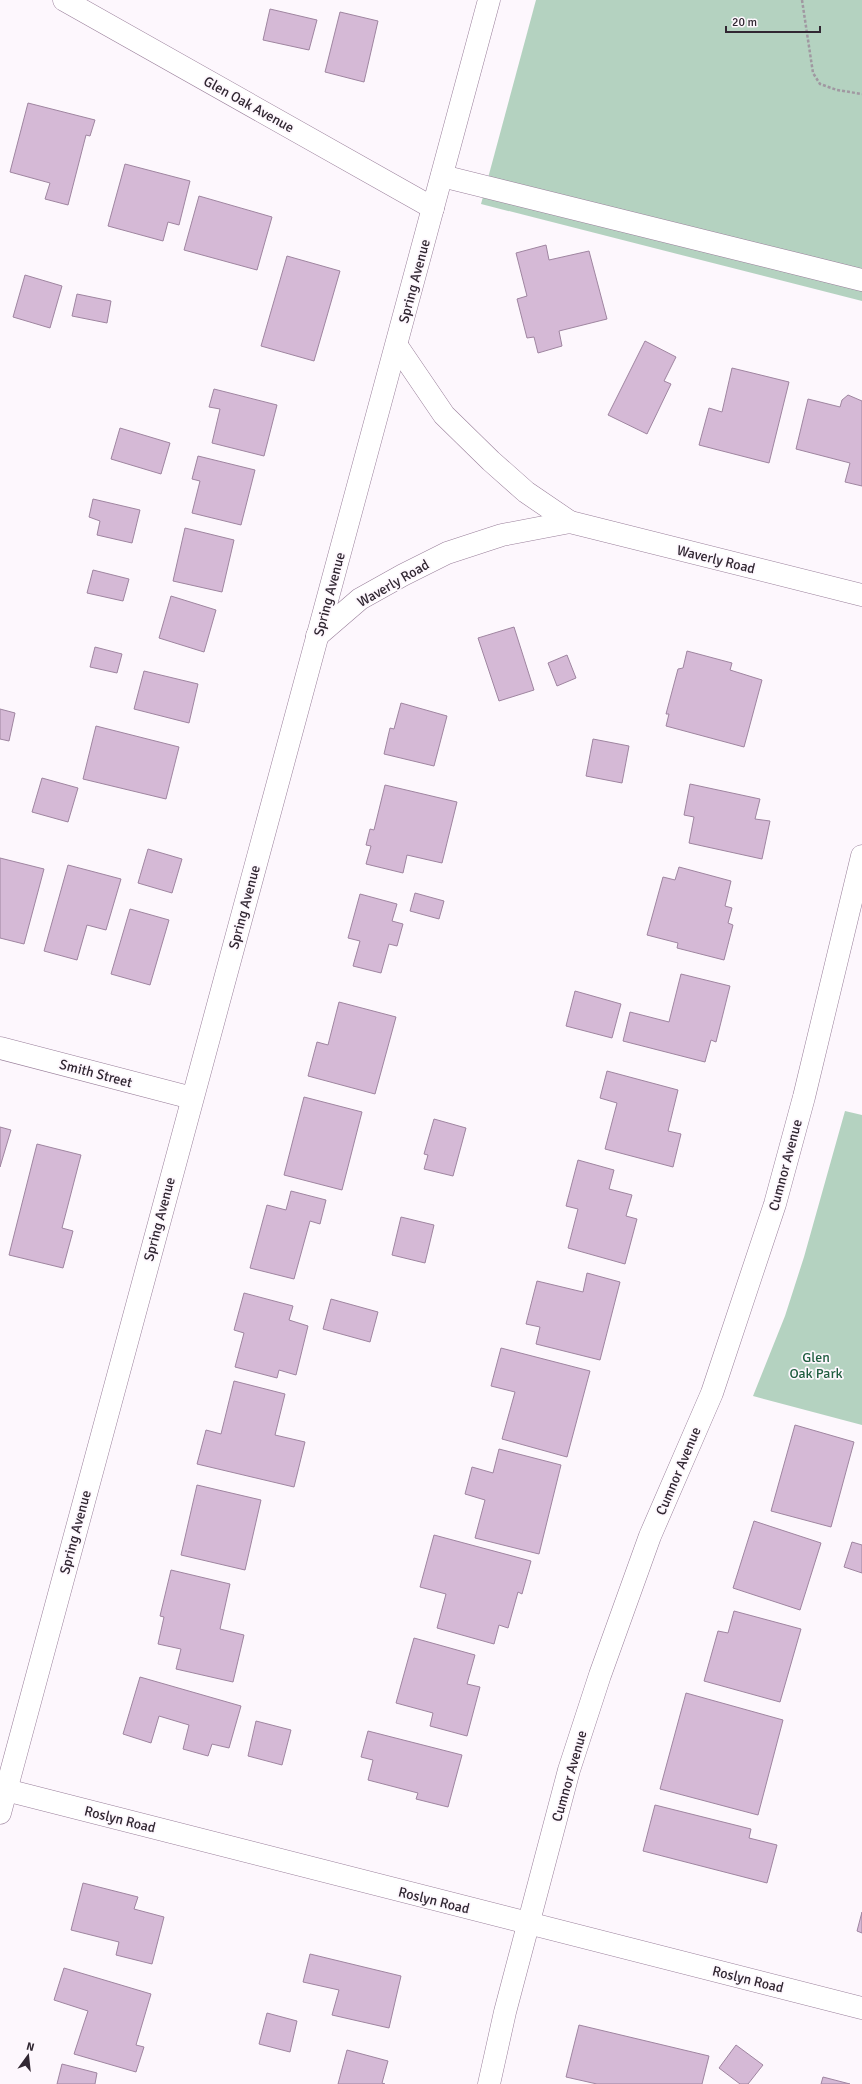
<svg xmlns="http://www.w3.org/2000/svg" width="862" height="2084" font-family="Signika,sans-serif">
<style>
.green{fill:#b4d2c0}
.building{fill:#d5b9d6;stroke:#9f85a0}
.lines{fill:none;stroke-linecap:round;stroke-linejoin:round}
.minor-casing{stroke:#997f9a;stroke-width:23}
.path{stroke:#a098a1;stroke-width:2.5;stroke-dasharray:3 2;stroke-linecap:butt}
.minor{stroke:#fff;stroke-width:22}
.labels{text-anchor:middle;stroke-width:3.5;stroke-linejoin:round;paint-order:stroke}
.street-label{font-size:14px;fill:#312732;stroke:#fdf7fd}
.park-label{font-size:14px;fill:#1f5d3f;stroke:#fdf7fd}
</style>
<rect width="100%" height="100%" fill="#fdf7fd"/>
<g class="green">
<path d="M536 0H862V301L481 204Z"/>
<path d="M845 1111 862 1115V1425L753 1396 785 1316 804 1257Z"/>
</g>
<g class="building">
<path d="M270 9 317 20 309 50 263 40Z"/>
<path d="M340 12 378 21 364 82 325 72Z"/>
<path d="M28 103 95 120 90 136 86 135 68 205 45 199 50 183 10 172Z"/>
<path d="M125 164 190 181 179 225 168 222 163 241 108 226Z"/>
<path d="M199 196 272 217 257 270 184 250Z"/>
<path d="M546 245 549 260 589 251 607 319 559 331 562 346 538 353 534 337 527 338 517 299 527 296 516 253Z"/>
<path d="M287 256 340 271 314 361 261 346Z"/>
<path d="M25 275 62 286 50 328 13 317Z"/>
<path d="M77 294 111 301 107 323 72 316Z"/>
<path d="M645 341 676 357 664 381 671 384 647 434 608 415Z"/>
<path d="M732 368 789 382 769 463 699 445 709 408 722 412Z"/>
<path d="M214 389 277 405 264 456 212 443 220 409 209 407Z"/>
<path d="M848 395 862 401V486L845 482 850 463 796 449 808 399 840 407 842 400Z"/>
<path d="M120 428 170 443 161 474 111 459Z"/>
<path d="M198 456 255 470 241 525 192 513 200 481 192 479Z"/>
<path d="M93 499 140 510 132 543 97 535 100 521 89 517Z"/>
<path d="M185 528 234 540 222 592 173 581Z"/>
<path d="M93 570 129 579 123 601 87 593Z"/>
<path d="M171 596 216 610 204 652 159 638Z"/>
<path d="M514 627 534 690 499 701 478 638Z"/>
<path d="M95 647 122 654 117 673 90 667Z"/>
<path d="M687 651 732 663 730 670 762 680 744 747 666 726 669 714H666L678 669 683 668Z"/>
<path d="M567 655 576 678 557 686 548 663Z"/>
<path d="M144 671 198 684 189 723 134 709Z"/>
<path d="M401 703 447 716 434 766 384 754 390 728 394 729Z"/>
<path d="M0 709 15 713 9 741 0 739Z"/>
<path d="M96 726 179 747 166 799 83 779Z"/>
<path d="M593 739 629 746 622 783 586 776Z"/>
<path d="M42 778 78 788 68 822 32 812Z"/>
<path d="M690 784 760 799 755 819 770 821 762 859 689 843 694 817 684 815Z"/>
<path d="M385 785 457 802 442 863 407 855 403 873 366 864 371 846 366 845 370 829 374 830Z"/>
<path d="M148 849 182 859 172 893 138 883Z"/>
<path d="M0 858 44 869 24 944 0 938Z"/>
<path d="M68 865 121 879 106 930 87 925 77 960 44 951Z"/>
<path d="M679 867 731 881 725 906 732 908 728 923 733 925 724 960 677 948 678 943 647 935 663 877 675 880Z"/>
<path d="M415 893 444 901 439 919 410 911Z"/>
<path d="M360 894 397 904 392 921 403 924 397 946 389 944 381 973 353 966 360 941 348 938Z"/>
<path d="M130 909 169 920 150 985 111 974Z"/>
<path d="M681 974 730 986 716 1042 711 1040 705 1062 623 1041 630 1012 669 1022Z"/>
<path d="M575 991 621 1004 612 1038 566 1026Z"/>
<path d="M339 1002 396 1017 375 1094 308 1076 317 1042 328 1045Z"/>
<path d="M607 1071 678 1090 668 1131 681 1134 673 1167 605 1149 617 1103 600 1098Z"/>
<path d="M304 1097 362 1112 342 1190 284 1175Z"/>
<path d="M434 1119 466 1128 453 1176 424 1169 428 1155 424 1154Z"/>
<path d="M0 1127 11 1130 0 1167Z"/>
<path d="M37 1144 81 1155 62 1228 73 1231 63 1268 9 1255Z"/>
<path d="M578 1160 614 1170 609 1189 632 1195 626 1216 637 1219 625 1264 568 1248 578 1209 566 1206Z"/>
<path d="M291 1191 326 1200 320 1224 310 1221 294 1279 250 1268 267 1205 286 1210Z"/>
<path d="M401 1217 434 1225 425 1263 392 1255Z"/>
<path d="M587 1273 620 1282 600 1360 536 1344 540 1327 526 1324 537 1281 583 1292Z"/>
<path d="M244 1293 293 1306 289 1320 308 1326 296 1375 279 1370 277 1378 235 1367 244 1333 234 1330Z"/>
<path d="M331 1299 378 1312 370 1342 323 1329Z"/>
<path d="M501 1348 590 1371 567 1457 502 1439 515 1392 491 1386Z"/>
<path d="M234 1381 285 1394 275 1435 305 1442 294 1487 197 1464 206 1430 221 1434Z"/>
<path d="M795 1425 854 1442 831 1527 771 1511Z"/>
<path d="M499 1449 561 1465 539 1554 475 1538 485 1500 465 1494 472 1467 493 1473Z"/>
<path d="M197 1485 261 1500 245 1570 181 1555Z"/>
<path d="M754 1521 821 1543 800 1610 733 1588Z"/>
<path d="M434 1535 531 1561 522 1594 518 1592 508 1628 499 1625 494 1644 437 1628 446 1594 420 1587Z"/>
<path d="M852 1542 862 1545V1573L844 1567Z"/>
<path d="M171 1570 230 1584 220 1629 244 1635 233 1682 176 1669 181 1649 158 1644 164 1617 160 1616Z"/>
<path d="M734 1611 801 1629 780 1702 704 1681 718 1631 728 1633Z"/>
<path d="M414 1638 475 1655 467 1684 480 1687 467 1736 430 1726 433 1713 396 1703Z"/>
<path d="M140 1677 241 1706 229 1748 212 1744 208 1756 183 1749 189 1725 159 1716 151 1743 123 1734Z"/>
<path d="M686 1693 783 1720 758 1815 660 1789Z"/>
<path d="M256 1721 291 1730 282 1765 248 1756Z"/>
<path d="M368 1731 462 1755 448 1807 416 1799 418 1793 368 1780 373 1760 361 1757Z"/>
<path d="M655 1805 751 1829 749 1838 777 1845 767 1883 643 1851Z"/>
<path d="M83 1883 138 1897 134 1909 164 1917 152 1964 116 1955 119 1942 71 1930Z"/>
<path d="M862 1912V1933L857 1931Z"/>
<path d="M310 1954 401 1976 389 2028 332 2015 339 1990 303 1982Z"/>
<path d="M64 1968 151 1994 136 2045 144 2047 136 2072 74 2054 88 2011 54 2000Z"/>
<path d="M267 2013 297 2021 290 2052 259 2044Z"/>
<path d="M579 2025 709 2056 702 2084H597L566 2077Z"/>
<path d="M736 2045 763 2065 748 2084H740L719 2068Z"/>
<path d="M347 2050 388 2061 382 2083 385 2084H338Z"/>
<path d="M62 2064 97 2073 95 2084H57Z"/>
<path d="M823 2077 850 2084H821Z"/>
</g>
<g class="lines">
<defs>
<g id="minor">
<path d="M64 0 433 208"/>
<path d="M442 176 862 280"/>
<path d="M397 346 444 415 491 461 526 492 570 522"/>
<path d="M317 636 360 599 403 575 447 553 502 535 570 522 862 595"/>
<path d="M0 1048 192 1098"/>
<path d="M6 1790 862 2008"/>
<path d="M0 1813 489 0"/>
<path d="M489 2084 505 2012 569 1770 600 1675 650 1536 712 1393 775 1204 804 1097 862 856"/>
</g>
</defs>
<use href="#minor" class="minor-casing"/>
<path class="path" d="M802 0 813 73 820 84 837 90 862 94"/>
<use href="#minor" class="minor"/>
</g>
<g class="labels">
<g class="street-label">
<text transform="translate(249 104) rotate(29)" y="5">Glen Oak Avenue</text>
<text transform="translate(414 281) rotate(-75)" y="5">Spring Avenue</text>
<text transform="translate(716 559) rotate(14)" y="5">Waverly Road</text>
<text transform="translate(393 583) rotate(-30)" y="5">Waverly Road</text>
<text transform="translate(329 594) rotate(-75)" y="5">Spring Avenue</text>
<text transform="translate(244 907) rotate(-75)" y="5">Spring Avenue</text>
<text transform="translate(96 1073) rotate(15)" y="5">Smith Street</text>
<text transform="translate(785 1165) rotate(-75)" y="5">Cumnor Avenue</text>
<text transform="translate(159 1219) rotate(-75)" y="5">Spring Avenue</text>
<text transform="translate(678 1471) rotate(-67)" y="5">Cumnor Avenue</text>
<text transform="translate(75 1532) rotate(-75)" y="5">Spring Avenue</text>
<text transform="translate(569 1776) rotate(-74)" y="5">Cumnor Avenue</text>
<text transform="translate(120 1819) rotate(14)" y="5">Roslyn Road</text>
<text transform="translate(434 1900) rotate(14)" y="5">Roslyn Road</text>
<text transform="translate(748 1979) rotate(14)" y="5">Roslyn Road</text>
</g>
<g class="park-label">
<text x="816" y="1362">Glen<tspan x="816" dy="16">Oak Park</tspan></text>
</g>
</g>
<g transform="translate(28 2056) rotate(15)" stroke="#fdf7fd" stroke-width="3" paint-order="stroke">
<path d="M0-3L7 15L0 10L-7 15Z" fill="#312732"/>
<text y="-6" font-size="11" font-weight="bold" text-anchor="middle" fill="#312732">N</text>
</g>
<path d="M726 26v6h94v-6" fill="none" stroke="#312732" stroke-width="2"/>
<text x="732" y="26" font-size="12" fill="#312732" stroke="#fdf7fd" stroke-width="3" paint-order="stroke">20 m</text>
</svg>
